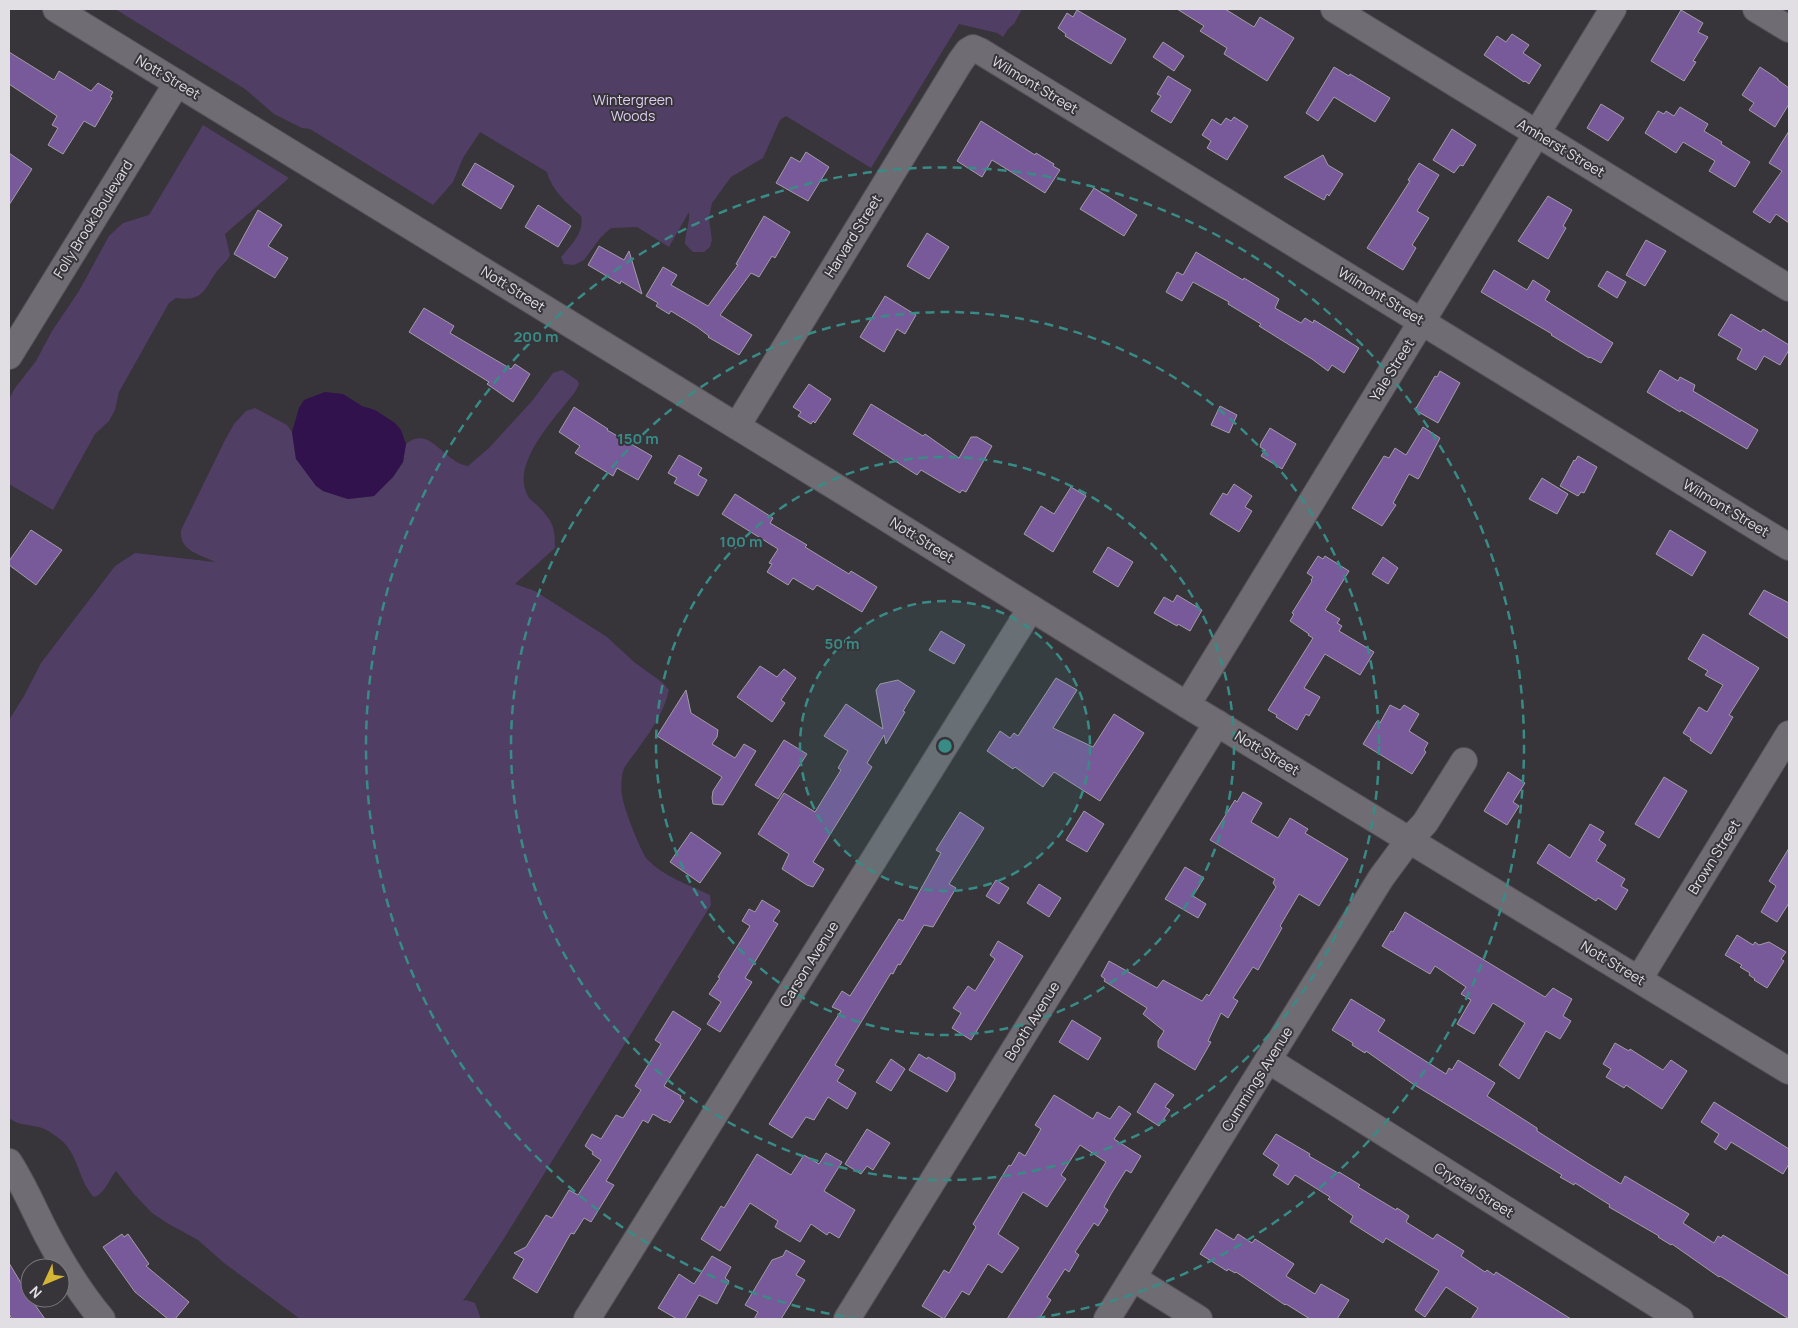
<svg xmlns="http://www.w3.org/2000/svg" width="1798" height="1328" font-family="Manrope,sans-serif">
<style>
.green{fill:#503e65}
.water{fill:#31124d}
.building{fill:#785a9b;stroke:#a19da5}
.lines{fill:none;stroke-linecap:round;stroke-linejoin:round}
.minor-casing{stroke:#555358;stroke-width:28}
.minor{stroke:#6f6c73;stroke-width:26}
.ring{fill:none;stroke:#398b85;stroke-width:2.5;stroke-dasharray:9 6}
.labels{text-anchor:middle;stroke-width:4;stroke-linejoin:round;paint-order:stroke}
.street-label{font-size:14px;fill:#e1dfe3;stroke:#37343a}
.park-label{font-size:14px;fill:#ddcef3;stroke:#37343a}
.centre{fill:#398b85;stroke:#37343a;stroke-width:2.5}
.ring-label{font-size:15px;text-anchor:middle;font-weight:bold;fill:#398b85;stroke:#37343a;stroke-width:4;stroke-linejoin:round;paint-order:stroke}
</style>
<rect width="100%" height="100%" fill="#37343a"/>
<g class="green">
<path d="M115 9H1022L1014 24 1008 29 1003 37 997 33 959 24 871 168 786 116 780 120 763 158 731 177 712 203 709 218 712 240 710 247 704 252H693L685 244C685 233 690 223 689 212L669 247 637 227 611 228 601 237 584 260 574 265 564 264 561 257C570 246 585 232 581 216 567 203 552 191 547 172L480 132 463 158 453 182 433 205 310 129 302 128 274 114 245 89Z"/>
<path d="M203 125 289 178 225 234 230 255C227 262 221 266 217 271 204 289 204 302 176 298L169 303 119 392 115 410 109 421 95 434 53 510 9 484V399L15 388 36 361 52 331 79 291 109 236 123 223 149 215Z"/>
<path d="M562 370 577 380 579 384 575 392C557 416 509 464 528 496 530 500 535 503 539 507 553 522 555 527 555 548L515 584 535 591 607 637 634 662 663 683 669 690C662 720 641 744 624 768 621 777 621 786 622 795 623 806 640 850 647 859 662 876 690 885 710 895L711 905 503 1240 463 1301 466 1300 475 1303 481 1319H300L224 1263 198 1240 167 1223 152 1213 134 1194 116 1171C110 1178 104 1195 94 1197 78 1181 79 1155 61 1140 56 1136 48 1130 42 1128 30 1124 19 1126 9 1118V720L24 696 41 663 115 566 135 553 215 562C199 554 179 551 181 530L225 440 234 424 246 411 255 408 287 425 292 432 296 459 323 491 348 499 374 496 393 477 403 462 406 444C430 424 444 463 468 466L489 448 532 401 553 373Z"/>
</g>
<path class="water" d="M325 392 343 394 362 406 375 410 395 423 401 430 406 444 403 462 393 477 374 496 348 499 323 491 316 486 296 459 292 432 299 408 304 400Z"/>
<g class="building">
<path d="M1177 9H1225L1254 27 1260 17 1294 38 1267 81 1224 54 1227 48 1200 31 1204 26Z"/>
<path d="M1077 10 1126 39 1111 64 1065 36 1066 34 1058 28 1067 13 1073 17Z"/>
<path d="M1681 10 1703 23 1698 32 1708 37 1693 61 1696 62 1684 81 1651 61Z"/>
<path d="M1512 34 1529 45 1523 53 1541 65 1529 84 1525 81 1524 82 1484 55 1497 36 1506 42Z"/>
<path d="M1163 42 1184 56 1174 71 1153 57Z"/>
<path d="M9 52 54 80 59 71 91 91 98 83 113 92 110 97 112 98 95 127 84 121 63 154 48 145 58 128 52 125 57 116 9 84Z"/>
<path d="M1334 67 1349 76 1350 74 1390 98 1375 122 1334 97 1318 121 1306 113Z"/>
<path d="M1760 67 1778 79V80L1789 88V104L1775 127 1749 110 1754 103 1742 95Z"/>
<path d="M1168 76 1191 90 1171 123 1151 111 1161 96 1157 94Z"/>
<path d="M1601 104 1624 118 1608 141 1587 128Z"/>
<path d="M1680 107 1708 124 1704 131 1722 142 1721 144 1750 162 1735 187 1709 171 1715 161 1683 142 1676 153 1645 133 1658 111 1664 114 1666 111 1674 116Z"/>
<path d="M1234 117 1248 126 1227 160 1207 148 1211 141 1202 135 1212 119 1221 125 1226 118 1231 121Z"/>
<path d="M981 121 1035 155 1036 153 1054 164 1053 166 1060 170 1045 193 992 160 982 177 957 161Z"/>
<path d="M1452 129 1476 145 1463 166 1460 165 1454 173 1433 160Z"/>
<path d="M1789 131V223L1776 214 1770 223 1753 212 1782 171 1769 163Z"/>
<path d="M806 152 829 167 808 201 776 183 791 157 800 162Z"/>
<path d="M9 153 32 169 9 205Z"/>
<path d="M1323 155 1328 165 1343 174 1329 196 1327 194 1324 200 1284 177Z"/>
<path d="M475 163 514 186 501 209 462 185Z"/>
<path d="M1419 163 1439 175 1417 211 1429 218 1412 245 1416 248 1403 270 1367 248 1410 181 1408 180Z"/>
<path d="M1094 188 1137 215 1124 236 1080 209Z"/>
<path d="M1548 196 1572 210 1563 226 1566 228 1548 259 1518 241Z"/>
<path d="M538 205 571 226 558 247 525 227Z"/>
<path d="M258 210 282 225 268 246 288 258 275 278 234 254Z"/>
<path d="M764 216 790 232 775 258 772 256 759 277 751 273 720 315 752 335 739 355 708 337 709 336 697 327 671 311 669 314 656 306 658 303 646 296 663 267 677 275 671 285 708 306 738 265 736 264Z"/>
<path d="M927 233 949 247 929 279 907 266Z"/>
<path d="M1646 240 1666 251 1645 286 1626 275Z"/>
<path d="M599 246 624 260 629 251 642 294 621 281 620 284 588 265Z"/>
<path d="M1196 252 1243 280 1244 278 1279 299 1275 308 1301 323 1305 318 1313 323 1314 320 1359 348 1344 373 1332 365 1328 371 1312 359 1259 326 1261 324 1228 304 1229 302 1193 282 1182 301 1166 292 1177 272 1183 275Z"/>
<path d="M1494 270 1527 290 1533 280 1550 291 1545 300 1613 343 1601 363 1590 357 1589 358 1551 335 1552 334 1481 292Z"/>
<path d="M1607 271 1626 282 1617 298 1598 286Z"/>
<path d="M885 296 916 315 905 334 897 329 884 352 860 337Z"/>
<path d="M424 308 454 326 450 333 511 369 515 364 530 374 513 402 487 384 489 382 409 332Z"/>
<path d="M1731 314 1761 332 1763 329 1789 345V350L1780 365 1764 356 1756 370 1737 359 1742 349 1718 335Z"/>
<path d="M1660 370 1678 381 1680 377 1695 385 1693 391 1758 430 1747 449 1681 410 1680 412 1647 392Z"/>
<path d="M1440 371 1460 383 1438 423 1415 410 1435 376 1437 377Z"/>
<path d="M809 384 831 399 815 423 813 421 811 424 798 416 801 412 793 407Z"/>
<path d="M871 404 923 436 925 434 959 458 971 437H977L992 446 966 492 962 490 960 493 921 470 917 475 853 434Z"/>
<path d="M1220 406 1237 415 1229 433 1211 425Z"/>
<path d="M574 407 608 429 607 430 652 456 638 480 617 468 613 476 575 453 580 446 559 432Z"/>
<path d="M1423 427 1440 438 1419 478 1418 479 1409 474 1393 503 1396 505 1382 526 1352 508 1384 456 1389 458 1395 448 1406 455Z"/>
<path d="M1270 428 1296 444 1282 469 1261 456 1265 450 1260 447 1261 443Z"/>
<path d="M679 455 702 468 698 475 707 480 698 496 674 483 677 478 668 473Z"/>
<path d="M1578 456 1597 467 1584 493 1581 492 1578 496 1560 486 1574 460 1575 461Z"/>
<path d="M1542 478 1568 494 1557 514 1529 499Z"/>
<path d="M1234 484 1252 496 1245 507 1252 511 1239 532 1210 514 1223 493 1227 495Z"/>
<path d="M1071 487 1086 496 1053 552 1024 534 1041 506 1054 514Z"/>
<path d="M735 494 773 518 770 523 807 545 805 547 849 574 851 571 877 587 862 612 817 585 813 590 793 578 788 585 767 572 772 564 769 563 778 549 722 514Z"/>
<path d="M31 530 62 550 36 585 9 565V561Z"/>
<path d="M1670 530 1706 552 1692 576 1656 554Z"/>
<path d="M1108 547 1133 562 1118 587 1093 572Z"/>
<path d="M1318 556 1323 559 1325 556 1349 571 1325 610 1340 619 1337 623 1342 626 1339 631 1374 652 1360 675 1325 654 1304 688 1320 697 1309 716 1306 714 1297 730 1276 717 1277 715 1268 710 1313 638 1308 635 1309 634 1290 621 1294 614 1292 613 1312 581 1311 580 1313 577 1307 573Z"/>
<path d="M1383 557 1398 568 1388 584 1372 574Z"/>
<path d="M1764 590 1789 603V639L1749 614Z"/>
<path d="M1177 595 1202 610 1190 631 1178 624 1177 626 1154 613 1164 597 1173 602Z"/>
<path d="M941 631 965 645 954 664 929 650Z"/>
<path d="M1703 634 1759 668 1729 715 1733 717 1711 754 1690 740 1691 738 1683 733 1699 707 1707 712 1723 685 1705 675 1708 671 1688 659Z"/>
<path d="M760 666 777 677 784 669 796 678 781 700 785 703 772 722 737 697Z"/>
<path d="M1056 678 1077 690 1053 728 1093 747 1114 714 1144 733 1100 801 1054 772 1043 787 1015 767 1013 769 987 751 1000 731 1010 738 1014 733 1018 736Z"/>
<path d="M898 680 915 691 903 711 905 712 886 744 884 735 867 763 872 767 813 862 824 869 813 887 807 885 782 869 789 854 758 834 784 793 815 812 841 770 838 768 848 751 824 736 846 704 883 729 876 690 880 684Z"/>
<path d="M686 690 691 713 718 730 717 737 712 744 735 758 744 744 756 751 723 805 713 804 712 798 713 791 722 777 657 736Z"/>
<path d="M1390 705 1400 710 1404 705 1419 714 1409 731 1428 743 1424 750 1426 752 1412 774 1363 744 1377 721 1380 723Z"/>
<path d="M784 740 807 754 778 799 755 785Z"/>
<path d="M1508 772 1525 783 1513 802 1519 806 1507 825 1484 811Z"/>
<path d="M1664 777 1687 791 1659 838 1635 824Z"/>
<path d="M1243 792 1262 803 1251 822 1278 838 1290 818 1308 829 1305 833 1348 859 1319 906 1299 894 1280 926 1282 928 1258 970 1253 967 1233 998 1238 1001 1228 1018 1221 1013 1208 1041 1211 1042 1195 1070 1158 1047V1041L1164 1031 1143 1014 1147 1008 1104 981 1105 979 1101 976 1109 961 1157 988 1163 980 1202 1001 1207 994 1209 996 1276 887 1273 883 1275 879 1210 840 1235 800 1237 802Z"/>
<path d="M1084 811 1104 824 1087 852 1066 840Z"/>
<path d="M960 812 984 828 949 884 956 888 933 927 924 925 900 965 898 964 893 974 891 973 835 1065 844 1070 837 1081 856 1093 847 1109 828 1097 814 1120 806 1117 792 1138 769 1124 841 1011 832 1007 842 991 850 996 899 919 903 921 941 853 936 850Z"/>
<path d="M1590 824 1604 832 1599 840 1606 845 1596 861 1625 879 1621 886 1628 890 1616 910 1598 898 1596 901 1537 863 1549 844 1570 858Z"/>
<path d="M691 832 721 853 700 883 670 862Z"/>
<path d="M1789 848V903L1777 922 1761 912 1776 886 1769 881Z"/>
<path d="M1185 867 1204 878 1193 896 1206 904 1198 918 1165 899Z"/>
<path d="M996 880 1009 888 999 904 986 896Z"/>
<path d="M1039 884 1061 898 1049 917 1027 903Z"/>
<path d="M762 900 780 911 773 921 778 924 745 978 752 982 720 1032 707 1024 721 1002 709 994 720 978 718 977 750 926 742 921 749 909 755 912Z"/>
<path d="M1405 912 1545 997 1553 988 1572 999 1563 1016 1571 1021 1560 1039 1546 1031 1519 1079 1499 1065 1525 1023 1493 1003 1474 1034 1457 1024 1471 1000 1461 994 1466 987 1435 966 1430 974 1382 946 1391 931 1393 932Z"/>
<path d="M1737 935 1753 945 1755 942 1759 945 1769 942 1786 952 1781 959 1784 961 1767 988 1754 980 1755 979 1749 975 1750 973 1740 967 1742 965 1725 955Z"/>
<path d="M998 941 1023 956 971 1040 952 1028 961 1013 953 1008 968 986 975 991 995 959 990 955Z"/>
<path d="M1351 999 1385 1020 1378 1031 1446 1074 1449 1068 1452 1070 1458 1060 1495 1083 1487 1096 1537 1128V1131L1587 1163 1621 1184 1625 1176 1689 1214 1683 1223 1714 1243 1718 1236 1721 1238 1723 1235 1789 1276V1319L1720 1276 1719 1277 1672 1244 1671 1245 1658 1237 1659 1236 1609 1207 1610 1205 1575 1183 1574 1185 1560 1177 1562 1175 1413 1084 1366 1051 1365 1053 1352 1045 1353 1043 1332 1030Z"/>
<path d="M673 1011 701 1029 664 1086 681 1096 680 1098 684 1101 670 1123 666 1120 665 1121 653 1114 648 1123 643 1120 606 1181 614 1185 591 1222 584 1218 574 1234 571 1233 537 1293 513 1278 524 1259 514 1253 526 1247 546 1215 552 1218 569 1190 578 1195 601 1160 592 1154 593 1152 585 1146 592 1134 601 1139 616 1115 623 1118 641 1090 635 1086 661 1044 655 1040Z"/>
<path d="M1072 1020 1101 1038 1088 1060 1059 1042Z"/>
<path d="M1615 1043 1629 1051 1630 1049 1663 1070 1671 1060 1687 1071 1662 1109 1626 1085 1624 1088 1606 1077 1611 1069 1603 1064Z"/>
<path d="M919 1054 927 1059 928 1057 955 1073V1079L947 1092 909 1070Z"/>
<path d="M891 1059 905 1069 891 1091 876 1082Z"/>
<path d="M1155 1083 1174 1095 1165 1107 1170 1110 1159 1126 1137 1112Z"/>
<path d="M1054 1095 1093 1119 1097 1112 1110 1119 1119 1106 1131 1114 1114 1139 1141 1156 1131 1173 1126 1170 1111 1194 1104 1207 1108 1210 1098 1226 1094 1223 1075 1252 1079 1255 1069 1272 1065 1269 1047 1297 1051 1300 1039 1319H1007L1106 1162 1080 1145 1061 1175 1066 1179 1047 1207 1023 1192 998 1234 1019 1248 1002 1273 988 1264 969 1295 962 1291 944 1319 922 1306 944 1270 949 1273 976 1227 973 1224 1009 1165 1011 1166 1019 1152 1025 1156 1041 1129 1035 1125Z"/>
<path d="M1714 1102 1789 1149V1164L1783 1174 1731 1142 1726 1150 1714 1142 1719 1134 1701 1122Z"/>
<path d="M867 1129 890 1143 873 1170 867 1166 861 1174 845 1164Z"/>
<path d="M1276 1134 1310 1154 1309 1156 1338 1173 1339 1172 1360 1185 1358 1187 1396 1210 1397 1208 1409 1216 1406 1222 1433 1239 1437 1234 1464 1251 1461 1256 1485 1272 1487 1270 1494 1275 1496 1272 1571 1319H1471L1478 1308 1446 1287 1425 1317 1415 1310 1439 1271 1386 1238 1383 1243 1350 1222 1353 1216 1328 1199 1330 1197 1295 1175 1288 1185 1273 1175 1279 1165 1263 1154Z"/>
<path d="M826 1153 842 1162 824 1191 855 1210 839 1238 829 1232 827 1235 811 1224 800 1242 775 1227 778 1221 750 1203 720 1251 701 1239 721 1206 724 1208 757 1154 791 1175 804 1155 819 1164Z"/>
<path d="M1216 1229 1234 1240 1238 1234 1252 1243 1255 1239 1294 1264 1286 1276 1315 1294 1321 1284 1349 1300 1337 1319H1310L1286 1304 1285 1305 1236 1272 1235 1273 1228 1269 1227 1271 1200 1254Z"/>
<path d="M122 1234 124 1237 128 1234 149 1264 146 1266 189 1302 175 1319H168L135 1292 103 1247Z"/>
<path d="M786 1250 805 1261 796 1275 805 1280 781 1319H754L758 1312 745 1305 772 1260 783 1256Z"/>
<path d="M712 1256 731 1267 725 1278 729 1281 717 1304 699 1295 685 1319H677L658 1308 679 1274 694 1284Z"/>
<path d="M9 1263 30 1298 45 1319H12L9 1314Z"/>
</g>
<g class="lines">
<defs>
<g id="minor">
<path d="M56 9 849 495 1187 705 1789 1071"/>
<path d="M1334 9 1789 288"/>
<path d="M1756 9 1789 29"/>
<path d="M9 356 177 83"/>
<path d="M737 426 960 62 968 51 973 48 980 51 1789 547"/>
<path d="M1187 705 1613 9"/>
<path d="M1639 979 1789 734"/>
<path d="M1268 1060 1680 1319"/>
<path d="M9 1162C24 1185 34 1210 47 1235 63 1265 80 1293 102 1319"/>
<path d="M1133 1278 1199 1319"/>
<path d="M587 1319 1031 608"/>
<path d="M847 1319 1217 723"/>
<path d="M1107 1319 1381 878 1409 840 1425 823 1464 761"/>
</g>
</defs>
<use href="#minor" class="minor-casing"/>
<use href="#minor" class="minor"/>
</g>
<circle cx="945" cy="746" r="145" fill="#398b85" fill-opacity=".12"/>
<g class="ring">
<circle cx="945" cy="746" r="145"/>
<circle cx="945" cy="746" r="289"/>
<circle cx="945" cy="746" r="434"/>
<path d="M859 1319A579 579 0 1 1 1031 1319"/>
</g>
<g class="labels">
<g class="street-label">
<text transform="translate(168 77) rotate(31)" y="5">Nott Street</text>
<text transform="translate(1035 85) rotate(31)" y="5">Wilmont Street</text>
<text transform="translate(1561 148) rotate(31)" y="5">Amherst Street</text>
<text transform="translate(93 219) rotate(-58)" y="5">Folly Brook Boulevard</text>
<text transform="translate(853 236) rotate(-58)" y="5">Harvard Street</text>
<text transform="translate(513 289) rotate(32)" y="5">Nott Street</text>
<text transform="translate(1381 296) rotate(31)" y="5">Wilmont Street</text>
<text transform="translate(1392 370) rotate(-58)" y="5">Yale Street</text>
<text transform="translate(1726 508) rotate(31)" y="5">Wilmont Street</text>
<text transform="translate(922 540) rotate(32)" y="5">Nott Street</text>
<text transform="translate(1267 753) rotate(31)" y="5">Nott Street</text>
<text transform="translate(1714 857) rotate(-58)" y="5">Brown Street</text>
<text transform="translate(1613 963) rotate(31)" y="5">Nott Street</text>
<text transform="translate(809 964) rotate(-58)" y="5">Carson Avenue</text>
<text transform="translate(1032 1021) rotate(-58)" y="5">Booth Avenue</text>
<text transform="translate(1257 1079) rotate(-58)" y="5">Cummings Avenue</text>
<text transform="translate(1474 1190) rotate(32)" y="5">Crystal Street</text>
</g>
<g class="park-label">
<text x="633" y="105">Wintergreen<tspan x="633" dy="16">Woods</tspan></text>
</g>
</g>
<circle cx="945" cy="746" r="8" class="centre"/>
<g class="ring-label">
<text x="536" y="342">200 m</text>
<text x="638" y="444">150 m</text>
<text x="741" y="547">100 m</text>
<text x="842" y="649">50 m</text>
</g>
<rect width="1798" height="1328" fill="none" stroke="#e1dfe3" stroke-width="20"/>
<g transform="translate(45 1283) rotate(226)"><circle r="24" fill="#37343a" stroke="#7b787e"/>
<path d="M0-4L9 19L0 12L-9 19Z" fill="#d5b534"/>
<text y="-8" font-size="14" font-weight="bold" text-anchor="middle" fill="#e1dfe3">N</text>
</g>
</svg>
